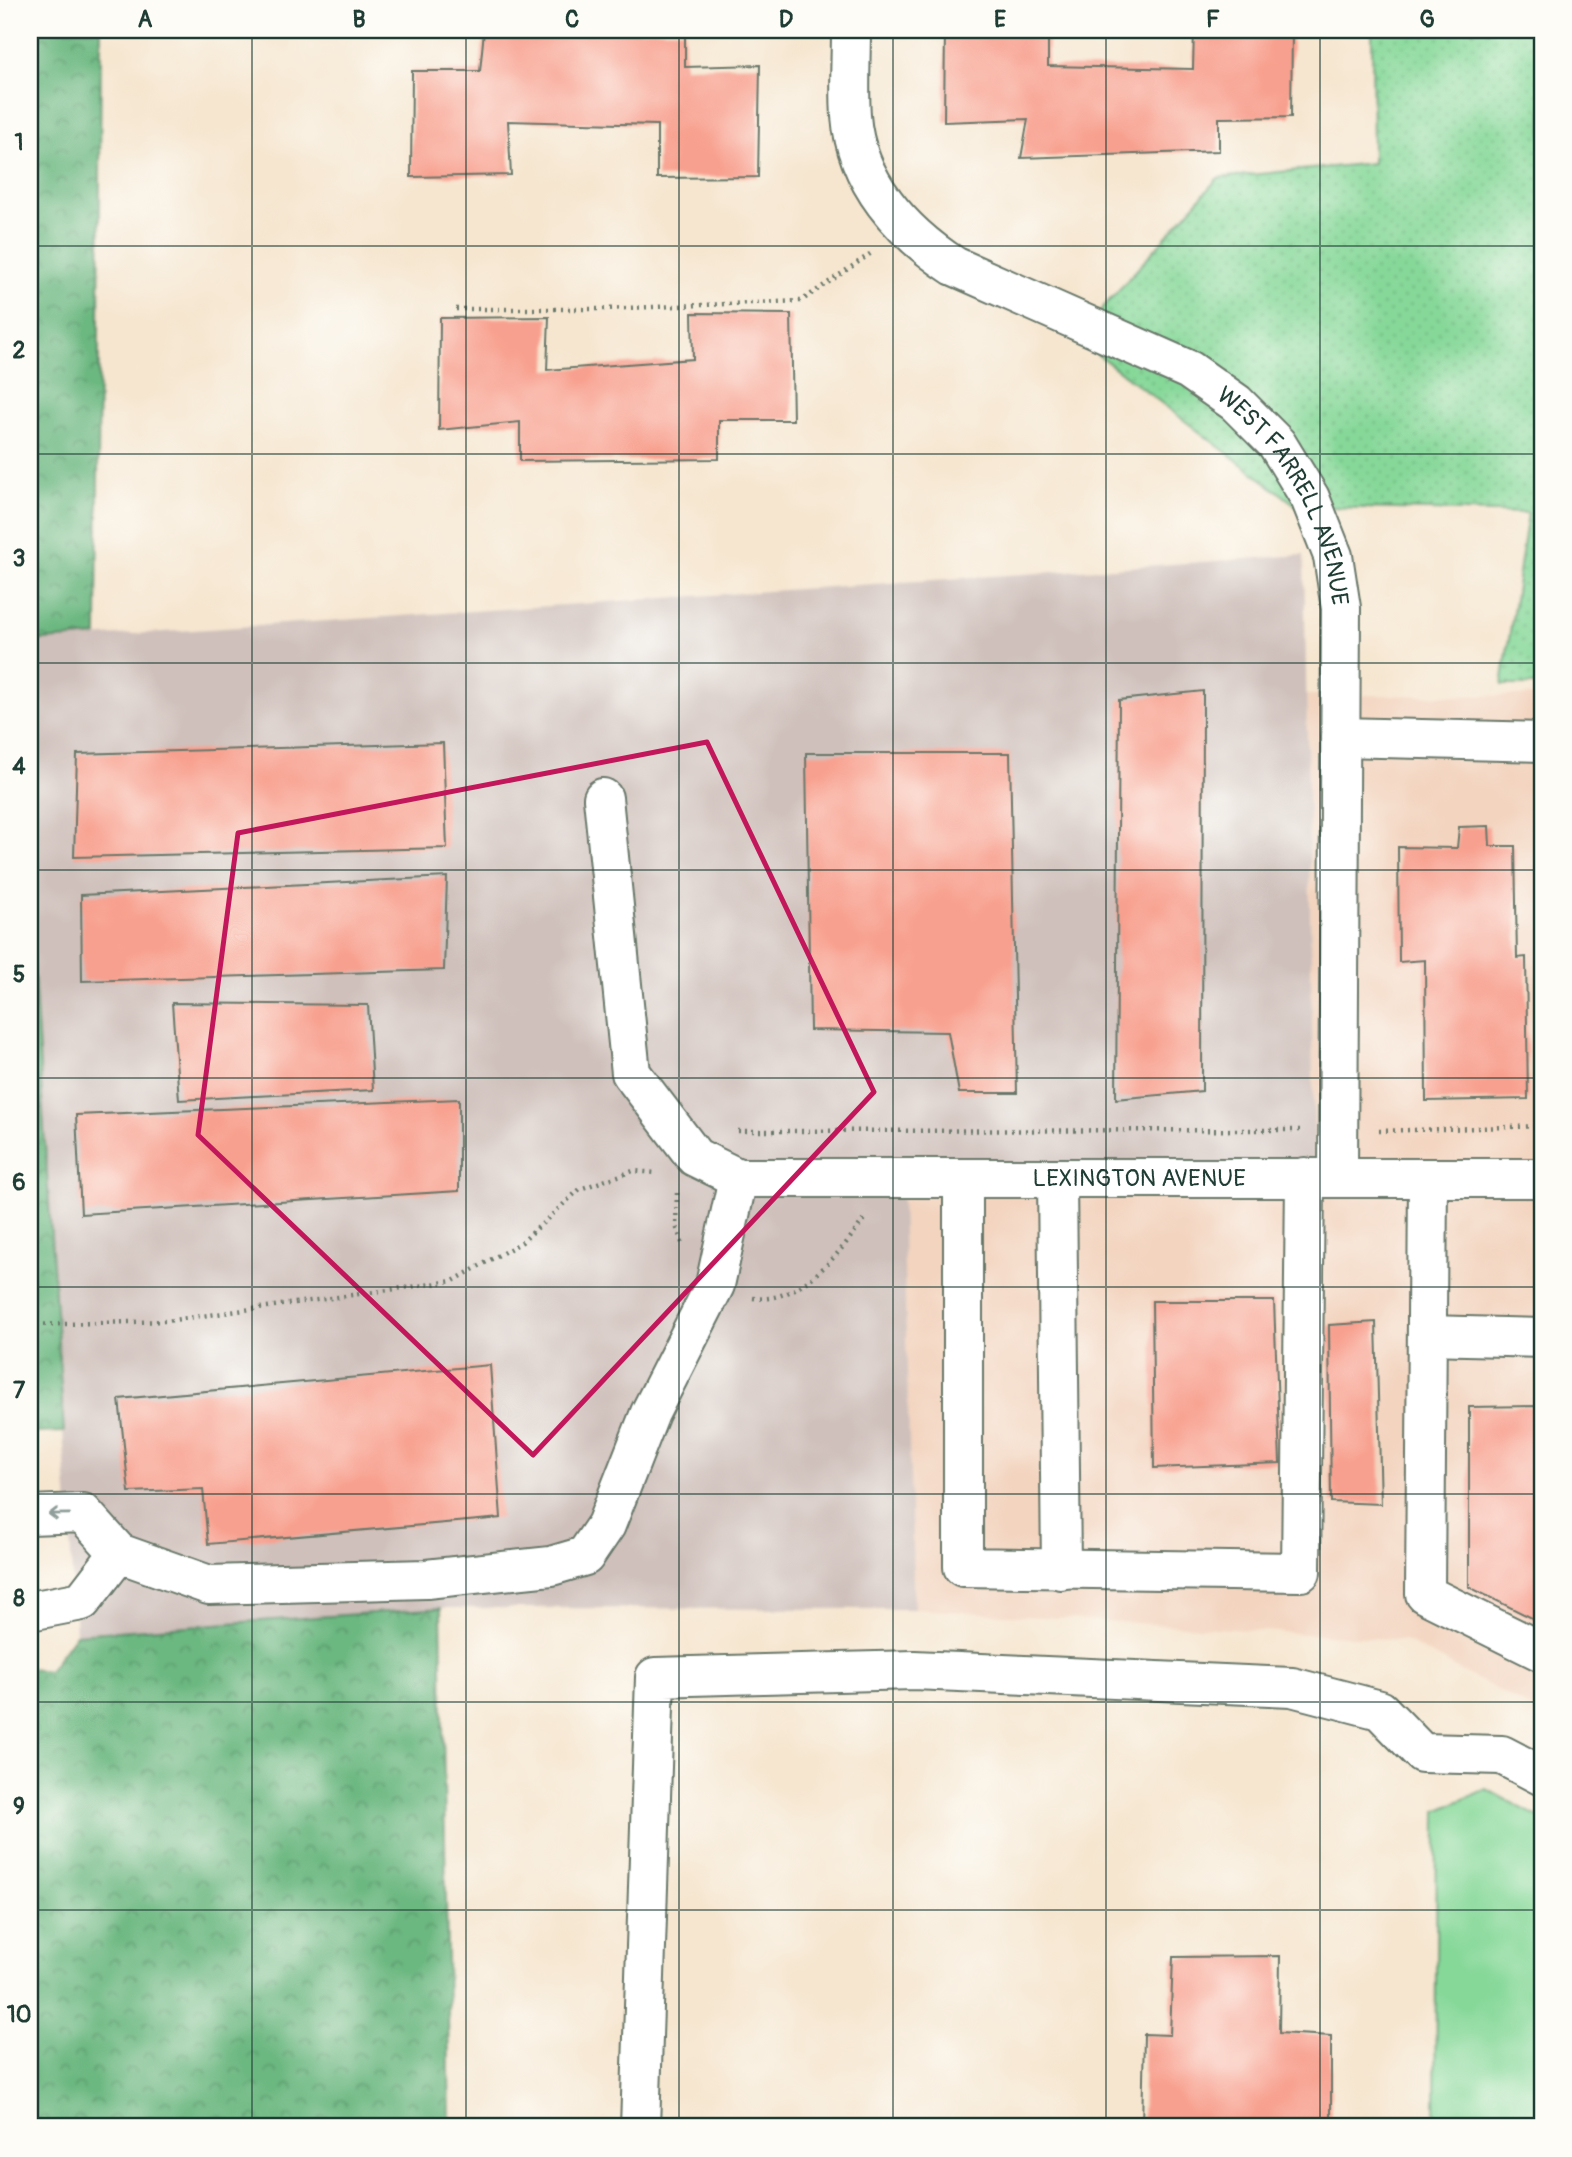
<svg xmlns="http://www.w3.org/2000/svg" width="1572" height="2157" font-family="Pangolin,sans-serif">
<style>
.built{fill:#f3d4bf}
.industrial{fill:#cfc0bb}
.green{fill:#86d899;stroke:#528a66;stroke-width:2}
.forest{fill:url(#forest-crowns);stroke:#467a5a;stroke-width:2}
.park{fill:url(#park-dots);stroke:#528a66;stroke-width:2}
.building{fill:#f8a08f}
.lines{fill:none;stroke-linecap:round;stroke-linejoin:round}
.minor-casing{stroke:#6a786b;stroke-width:42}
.path{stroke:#6a786b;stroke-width:4.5;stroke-dasharray:2 5;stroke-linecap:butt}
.minor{stroke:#fff;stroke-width:38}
.oneway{stroke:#8f9e9a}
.marked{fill:none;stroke:#c2185b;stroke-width:5;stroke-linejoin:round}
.grid{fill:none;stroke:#1f3d34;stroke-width:2;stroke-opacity:0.55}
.labels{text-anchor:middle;stroke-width:5;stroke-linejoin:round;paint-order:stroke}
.street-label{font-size:24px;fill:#1f3d34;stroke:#fdfcf7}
.neatline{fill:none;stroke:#1f3d34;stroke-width:2.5}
.grid-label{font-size:23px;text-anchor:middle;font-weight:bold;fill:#1f3d34}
</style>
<defs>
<pattern id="forest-crowns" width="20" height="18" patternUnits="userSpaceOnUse" patternTransform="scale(1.75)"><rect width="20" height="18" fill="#6cb881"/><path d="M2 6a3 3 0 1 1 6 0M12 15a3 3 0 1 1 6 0" fill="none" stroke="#58976a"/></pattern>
<pattern id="park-dots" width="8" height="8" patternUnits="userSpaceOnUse" patternTransform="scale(1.75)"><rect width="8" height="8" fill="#86d899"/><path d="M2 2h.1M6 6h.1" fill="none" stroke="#73ba84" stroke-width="1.8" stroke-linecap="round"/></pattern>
</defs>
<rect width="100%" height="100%" fill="#fdfcf7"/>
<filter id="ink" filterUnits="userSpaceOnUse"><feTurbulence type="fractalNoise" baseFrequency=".0143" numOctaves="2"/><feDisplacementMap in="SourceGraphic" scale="14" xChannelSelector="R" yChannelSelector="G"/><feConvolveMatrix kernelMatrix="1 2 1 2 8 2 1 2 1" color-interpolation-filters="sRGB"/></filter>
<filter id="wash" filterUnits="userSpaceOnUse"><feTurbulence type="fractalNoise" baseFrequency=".00686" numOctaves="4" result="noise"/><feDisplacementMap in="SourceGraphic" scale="28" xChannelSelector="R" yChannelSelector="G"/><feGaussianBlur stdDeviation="1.57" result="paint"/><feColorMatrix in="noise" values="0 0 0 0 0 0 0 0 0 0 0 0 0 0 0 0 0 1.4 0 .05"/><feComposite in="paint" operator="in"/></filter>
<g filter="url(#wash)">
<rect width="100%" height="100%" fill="#f6e6d0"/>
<path class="built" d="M1307 695 1542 696V1714L1404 1640 914 1609 902 1195 1315 1189Z"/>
<path class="industrial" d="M1304 555 1315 1189 902 1195 914 1609 441 1608 76 1634 30 915V641Z"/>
<path class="green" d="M1486 1789 1542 1819V2127H1435L1437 1811Z"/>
<g class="forest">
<path d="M30 30H101L97 636 30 641Z"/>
<path d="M30 915 64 1432 30 1433Z"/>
<path d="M441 1608 450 2127H30V1669L49 1671 76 1634Z"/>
</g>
<path class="park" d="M1372 30H1542V685H1502L1528 513 1297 506 1076 338 1218 178 1373 163Z"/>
<g id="blocks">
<g class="building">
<path d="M685 30V67L760 65 758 177 657 178V125L508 121 511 175 411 177 412 71H480L484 31Z"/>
<path d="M945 30H1048V66L1193 69 1194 30H1292L1291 117 1219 118V151L1021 158 1028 119 944 122Z"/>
<path d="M692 313 791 314 793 420H719V459L520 461V422L439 430 440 318 549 317 547 370 693 359Z"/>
<path d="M1203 691 1202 1091 1116 1099 1119 700Z"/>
<path d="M443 743 447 848 74 857 77 754Z"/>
<path d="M806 753H1010L1017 1093H959L948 1032 810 1030Z"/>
<path d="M1489 826 1490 846H1515L1517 958 1526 957 1528 1099 1426 1101 1425 960 1399 962 1398 847 1457 848 1459 827Z"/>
<path d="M447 877 444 970 82 981 81 895Z"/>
<path d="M172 1003 368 1005 373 1090 179 1100Z"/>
<path d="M459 1099V1191L81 1214 76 1115Z"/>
<path d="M1152 1301H1274L1280 1463 1154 1468Z"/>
<path d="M1376 1322 1381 1504 1331 1502 1329 1325Z"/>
<path d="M490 1365 501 1518 208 1544 203 1489 129 1492 119 1399Z"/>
<path d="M1542 1406V1623L1469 1587V1407Z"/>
<path d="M1280 1956 1279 2033 1331 2036V2127H1142L1144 2034 1170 2035 1173 1957Z"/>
</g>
</g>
</g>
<g filter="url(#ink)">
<use href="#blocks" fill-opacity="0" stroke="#6a786b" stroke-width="2"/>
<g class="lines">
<defs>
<g id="minor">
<path id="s1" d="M851 30C851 58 849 88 851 116 856 182 902 232 954 266L1189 370 1236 403 1277 444 1310 498 1333 556 1341 608 1338 1177"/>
<path d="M1340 737 1542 742"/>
<path id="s2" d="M603 798 631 1073 695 1157 738 1178H1542"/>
<path d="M963 1178V1567L1301 1572 1305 1177"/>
<path d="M1057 1178 1061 1570"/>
<path d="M1428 1178 1425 1594 1542 1652"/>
<path d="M1427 1335 1542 1338"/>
<path d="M30 1515 83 1513 119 1553 209 1585 426 1579 551 1566 585 1556 606 1525 650 1413 715 1285 738 1178"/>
<path d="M30 1611 82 1601 119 1553"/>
<path d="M640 2127 655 1677 914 1670 1292 1687 1380 1710 1422 1753 1502 1755 1542 1776"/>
</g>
</defs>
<use href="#minor" class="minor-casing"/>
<g class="path">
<path d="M456 309H603L801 301 873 252"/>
<path d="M738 1131 1300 1130"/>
<path d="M1379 1131 1542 1126"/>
<path d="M677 1193 676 1226 682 1243"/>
<path d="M753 1298C800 1304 840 1253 864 1219"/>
<path d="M30 1325 166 1321 453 1281 522 1242 580 1189 633 1171 657 1173"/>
</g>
<use href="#minor" class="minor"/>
</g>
<defs><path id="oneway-shaft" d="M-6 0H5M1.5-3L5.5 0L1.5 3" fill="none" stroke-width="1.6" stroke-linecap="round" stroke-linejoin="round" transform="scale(1.75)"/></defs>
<use class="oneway" href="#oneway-shaft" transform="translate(59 1514) rotate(179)"/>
</g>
<path class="marked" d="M707 742 874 1092 533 1455 198 1135 238 833Z"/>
<path class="grid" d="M252 30V2127M466 30V2127M679 30V2127M893 30V2127M1106 30V2127M1320 30V2127M30 246H1542M30 454H1542M30 663H1542M30 870H1542M30 1078H1542M30 1287H1542M30 1494H1542M30 1702H1542M30 1910H1542"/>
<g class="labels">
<g class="street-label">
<text dy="8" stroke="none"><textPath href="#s1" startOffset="696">WEST FARRELL AVENUE</textPath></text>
<text dy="8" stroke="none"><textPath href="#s2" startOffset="831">LEXINGTON AVENUE</textPath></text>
</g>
</g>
<rect width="1572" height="2157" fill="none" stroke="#fdfcf7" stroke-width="77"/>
<rect x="38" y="38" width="1496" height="2080" class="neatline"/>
<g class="grid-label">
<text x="145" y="27">A</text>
<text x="359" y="27">B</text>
<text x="572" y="27">C</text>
<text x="786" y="27">D</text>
<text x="1000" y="27">E</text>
<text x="1213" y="27">F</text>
<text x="1427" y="27">G</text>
<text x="19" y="150">1</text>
<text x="19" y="358">2</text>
<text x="19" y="566">3</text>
<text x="19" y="774">4</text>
<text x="19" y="982">5</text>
<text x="19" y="1190">6</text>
<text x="19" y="1398">7</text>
<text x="19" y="1606">8</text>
<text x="19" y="1814">9</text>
<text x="19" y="2022">10</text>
</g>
</svg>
